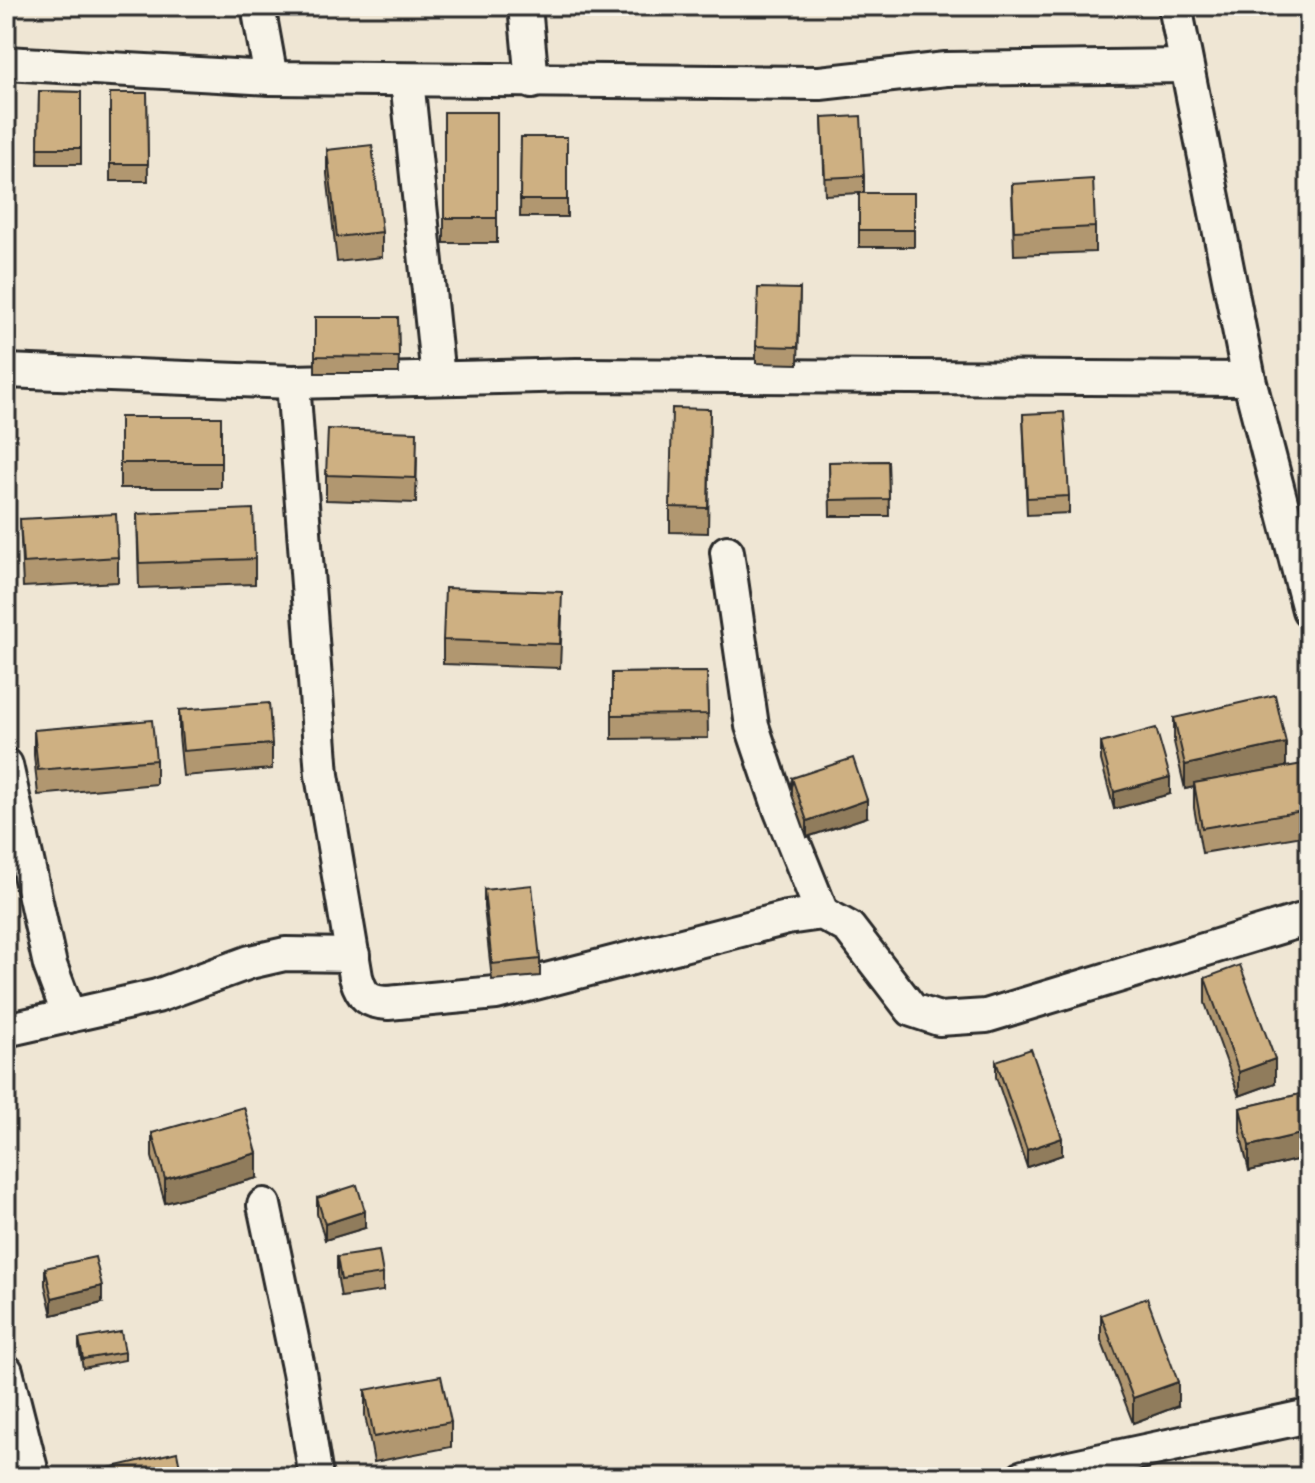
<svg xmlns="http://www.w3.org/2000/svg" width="1315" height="1483" font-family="Itim,sans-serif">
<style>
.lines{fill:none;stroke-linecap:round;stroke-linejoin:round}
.minor-casing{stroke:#2b2b2b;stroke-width:38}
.minor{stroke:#f7f3e8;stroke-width:32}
.wall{fill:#b19770;stroke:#2b2b2b;stroke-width:2}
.shaded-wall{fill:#907b5b;stroke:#2b2b2b;stroke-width:2}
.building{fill:#ceb082;stroke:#2b2b2b;stroke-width:2}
</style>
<rect width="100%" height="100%" fill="#efe6d4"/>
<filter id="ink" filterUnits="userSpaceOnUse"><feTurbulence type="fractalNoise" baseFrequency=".0125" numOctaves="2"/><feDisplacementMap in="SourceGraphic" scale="16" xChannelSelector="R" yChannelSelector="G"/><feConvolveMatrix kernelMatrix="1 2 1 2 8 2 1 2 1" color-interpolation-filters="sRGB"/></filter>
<g filter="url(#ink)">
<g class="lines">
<defs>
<g id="minor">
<path d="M258 6 271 78"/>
<path d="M525 6 532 82"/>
<path d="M1175 6 1249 379 1309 610"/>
<path d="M6 63 271 78 820 83 946 69 1186 66"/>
<path d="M407 80 438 378"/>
<path d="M6 371 293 382 576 375 1249 379"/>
<path d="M293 382 322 775 356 977C362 997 368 1002 388 1003L496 993 787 918 822 913 849 928 912 1010 939 1019 986 1016 1309 918"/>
<path d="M727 552 752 726 780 809 822 913"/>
<path d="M6 765 50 965 69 1016"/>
<path d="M6 1030 157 996 250 962 285 954 353 955"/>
<path d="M264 1205 299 1372 316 1477"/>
<path d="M6 1371 33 1477"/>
<path d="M1023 1477 1309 1416"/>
</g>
</defs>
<use href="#minor" class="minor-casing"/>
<use href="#minor" class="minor"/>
</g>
<g class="wall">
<path d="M39 91 81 92V164H38Z"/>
<path d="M110 93H147L148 181H110Z"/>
<rect x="444" y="112" width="53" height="131"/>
<path d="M822 118 864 176V193H914V247H859V193L825 195Z"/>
<path d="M521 137H567V217H520Z"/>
<path d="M327 150 382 232V257L337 262 327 174Z"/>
<path d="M1012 184 1095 227V252L1014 255Z"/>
<path d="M800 289 798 364 756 363V346Z"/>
<path d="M315 317H398L399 373H315Z"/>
<path d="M710 409 708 533 670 532V507Z"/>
<path d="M1023 414 1069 496V513L1027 515Z"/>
<rect x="120" y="417" width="101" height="71"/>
<path d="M417 457 416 503 326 500V475Z"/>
<path d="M888 461 889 516H830L829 462Z"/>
<path d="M137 514 255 559V584L139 588Z"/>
<path d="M20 519 118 557V582L23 587Z"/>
<path d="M562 617 560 668 443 664V640Z"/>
<path d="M707 672 708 738 612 739V673Z"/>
<path d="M179 710 272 744V769L183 776 179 735Z"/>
<path d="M1174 718 1286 767 1309 800V835L1202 853 1194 808V787L1185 789 1174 742Z"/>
<path d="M34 730 156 760V784L38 795 34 755Z"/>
<path d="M1101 743 1170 794 1114 809 1101 760Z"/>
<path d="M792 778 867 817 807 837 792 795Z"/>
<path d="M484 890 540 959V976L492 980 484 907Z"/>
<path d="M1205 978 1275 1083 1239 1096 1205 1003Z"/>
<path d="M996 1061 1062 1155 1027 1167 996 1077Z"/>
<path d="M1309 1092V1157L1249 1171 1240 1132V1108Z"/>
<path d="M152 1133 257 1178 165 1203 152 1157Z"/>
<path d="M317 1198 365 1228 325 1240 317 1214Z"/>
<path d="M337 1257 383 1274V1291L341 1297 337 1274Z"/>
<path d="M45 1268 102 1303 52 1315 45 1285Z"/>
<path d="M1101 1315 1178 1406 1133 1423 1101 1340Z"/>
<path d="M79 1339 125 1352V1360L83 1368 79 1347Z"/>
<path d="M365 1390 451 1422V1447L374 1462 365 1415Z"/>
</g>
<g class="shaded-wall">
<path d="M1286 743V767L1194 783V787L1185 789V765Z"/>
<path d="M1170 777V794L1114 809V792Z"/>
<path d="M867 800V817L807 837V821Z"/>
<path d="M1275 1059V1083L1239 1096V1072Z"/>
<path d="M1309 1132V1157L1249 1171V1146Z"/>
<path d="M1062 1138V1155L1027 1167V1150Z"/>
<path d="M257 1153V1178L165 1203V1179Z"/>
<path d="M365 1211V1228L325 1240V1224Z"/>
<path d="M102 1286V1303L52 1315V1298Z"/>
<path d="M1178 1382V1406L1133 1423V1398Z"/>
</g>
<g class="building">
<path d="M39 91 81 92V148H38Z"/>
<path d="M110 93H147L148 164H110Z"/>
<rect x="444" y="112" width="53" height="106"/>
<path d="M861 116 864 176 825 178 822 118Z"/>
<path d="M521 137H567V200H520Z"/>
<path d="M372 145 382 232 337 237 327 150Z"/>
<path d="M1093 179 1095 227 1014 231 1012 184Z"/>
<rect x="859" y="193" width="55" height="37"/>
<path d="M758 288 800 289 798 347 756 346Z"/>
<path d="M315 317H398L399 357 315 356Z"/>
<path d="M672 408 710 409 708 508 670 507Z"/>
<path d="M1064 412 1069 496 1027 498 1023 414Z"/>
<rect x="120" y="417" width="101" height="46"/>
<path d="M328 429 417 432 416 478 326 475Z"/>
<path d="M888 461 889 499 830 500 829 462Z"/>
<path d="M253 509 255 559 139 563 137 514Z"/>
<path d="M116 514 118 557 23 563 20 519Z"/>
<path d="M445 588 562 592 560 644 443 640Z"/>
<path d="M707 672 708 714 612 715V673Z"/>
<path d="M1275 695 1286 743 1185 765 1174 718Z"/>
<path d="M269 703 272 744 183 751 179 710Z"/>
<path d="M152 720 156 760 38 770 34 730Z"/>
<path d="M1156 728 1170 777 1114 792 1101 743Z"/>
<path d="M853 758 867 800 807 821 792 778Z"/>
<path d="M1303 764 1309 800V810L1202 828 1194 783Z"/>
<path d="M532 885 540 959 492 964 484 890Z"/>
<path d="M1240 965 1275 1059 1239 1072 1205 978Z"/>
<path d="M1031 1049 1062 1138 1027 1150 996 1061Z"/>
<path d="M1309 1092V1132L1249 1146 1240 1108Z"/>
<path d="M244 1107 257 1153 165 1179 152 1133Z"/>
<path d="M357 1185 365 1211 325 1224 317 1198Z"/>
<path d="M379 1251 383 1274 341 1280 337 1257Z"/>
<path d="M95 1257 102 1286 52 1298 45 1268Z"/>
<path d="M1147 1298 1178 1382 1133 1398 1101 1315Z"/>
<path d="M121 1332 125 1352 83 1359 79 1339Z"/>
<path d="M441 1376 451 1422 374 1437 365 1390Z"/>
<path d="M177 1452 182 1477H102L100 1470Z"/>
</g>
</g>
<rect width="1315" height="1483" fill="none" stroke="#f7f3e8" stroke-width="32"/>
<rect x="16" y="16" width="1283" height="1451" fill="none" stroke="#2b2b2b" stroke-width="3" filter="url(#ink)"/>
</svg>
